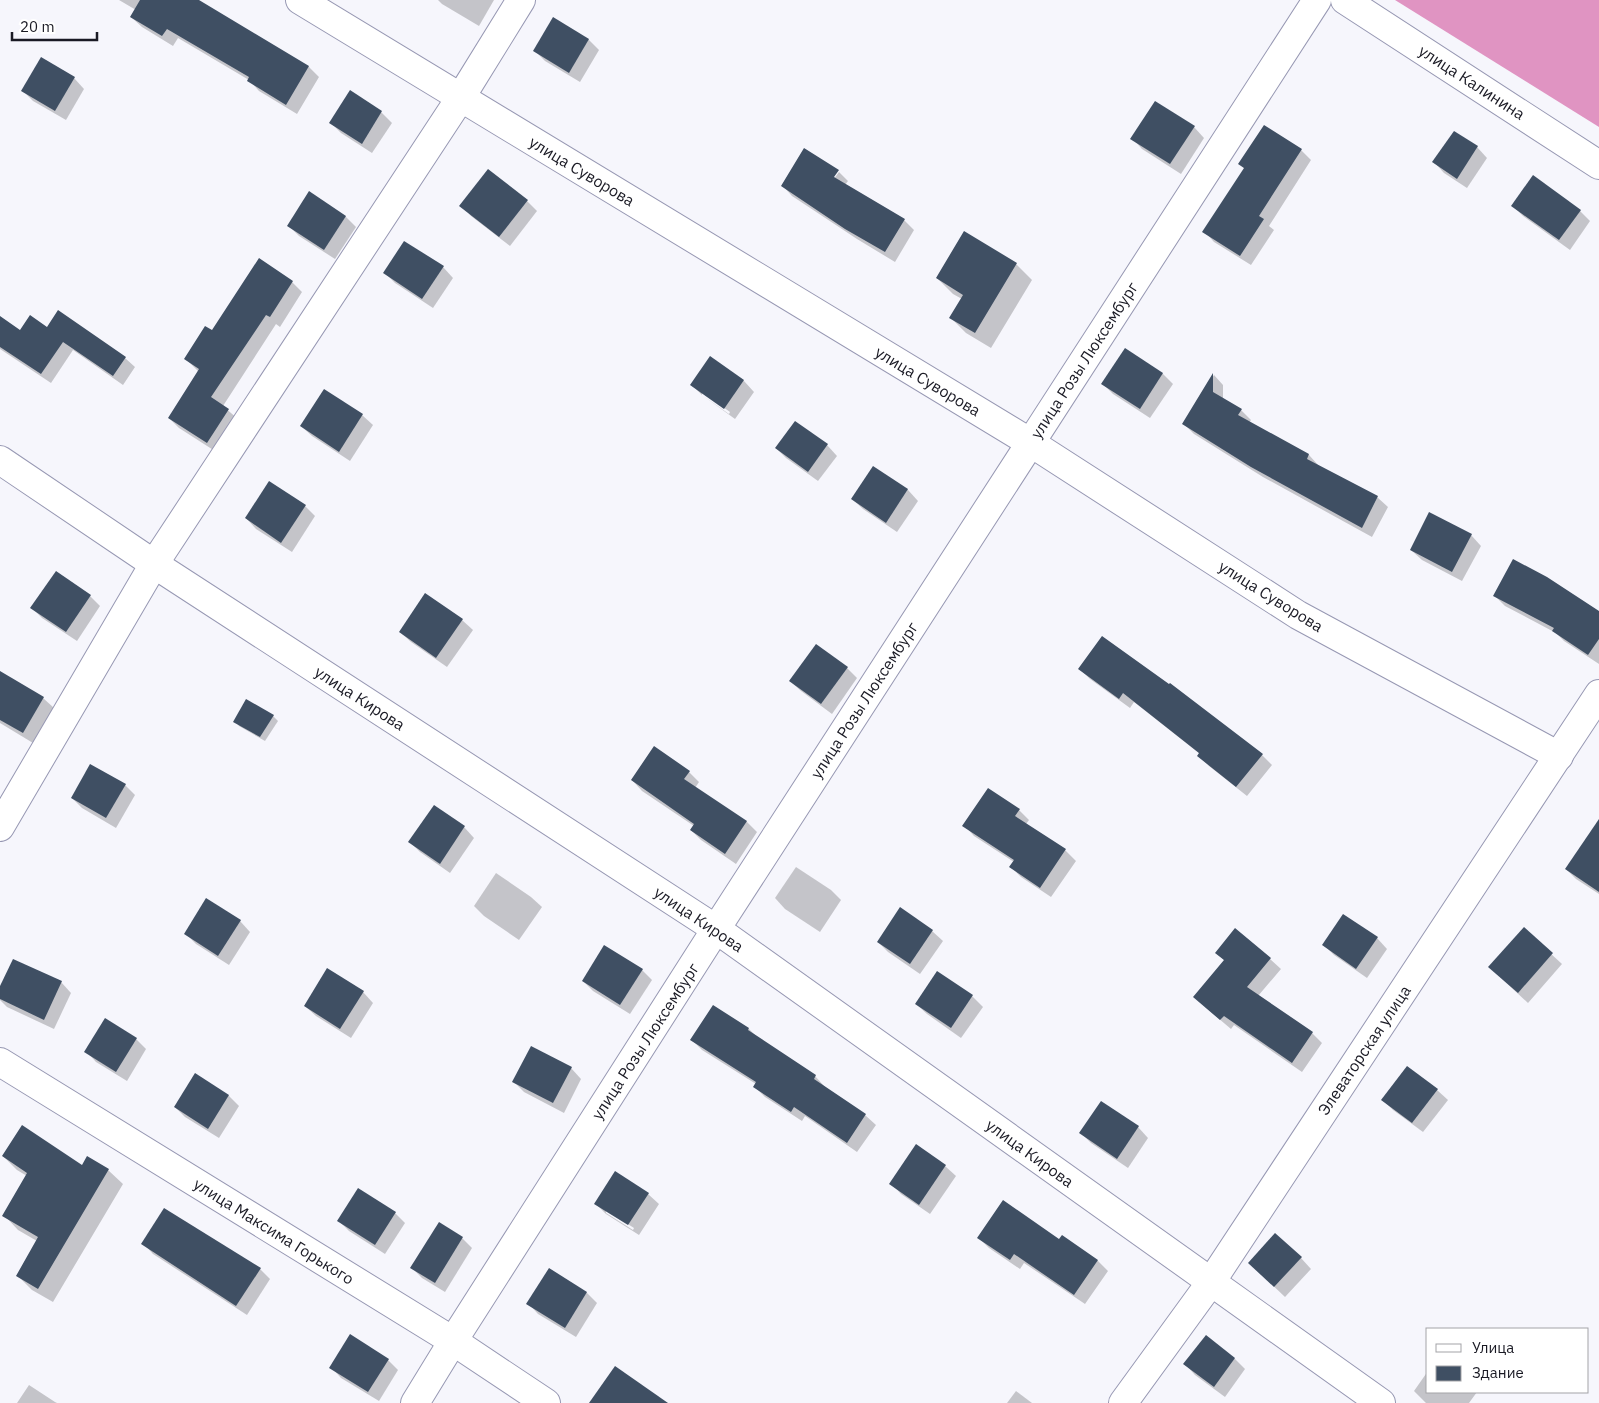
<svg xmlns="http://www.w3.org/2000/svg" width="1599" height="1403" font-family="'IBM Plex Sans',sans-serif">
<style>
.forest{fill:#e094c2}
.shadow{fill:#0003;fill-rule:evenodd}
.building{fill:#3f4f63}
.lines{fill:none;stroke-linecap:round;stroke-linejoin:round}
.minor-casing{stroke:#9798b3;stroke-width:30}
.minor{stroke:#fff;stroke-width:28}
.labels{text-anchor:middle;stroke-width:5;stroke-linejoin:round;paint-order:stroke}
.street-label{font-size:16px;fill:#1a1a24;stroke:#fff}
</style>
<rect width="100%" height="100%" fill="#f6f6fc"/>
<path class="forest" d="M1395 0H1599V127Z"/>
<g class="shadow">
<path d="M119 0H190L213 10 309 67 319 77 297 114 259 91 249 80 178 38 173 46 142 27 131 17 136 10Z"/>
<path d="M438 0H494L479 26 442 4Z"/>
<path d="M553 19 589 40 599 50 580 82 545 61 535 51Z"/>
<path d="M74 78 84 89 66 120 33 101 22 90Z"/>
<path d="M351 92 381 112 392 123 372 153 341 133 331 123Z"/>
<path d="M1194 127 1204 138 1181 174 1142 149 1132 138Z"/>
<path d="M1454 132 1477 147 1487 158 1467 188 1444 173 1434 162Z"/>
<path d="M805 149 838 171H836L831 183 839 172 848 181 845 185 904 220 914 230 895 262 857 239 792 196 782 185Z"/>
<path d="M1301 150 1311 160 1269 226 1274 230 1251 265 1214 242 1204 231 1245 169 1240 164Z"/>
<path d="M309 193 346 217 356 227 335 259 299 236 289 226Z"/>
<path d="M527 201 537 211 510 246 471 216 461 205Z"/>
<path d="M1513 206 1580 211 1590 221 1570 250 1523 216Z"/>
<path d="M964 233 1016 264 1032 280 991 348 966 333 951 318 962 299 953 294 937 278Z"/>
<path d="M443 267 453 278 433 308 395 283 385 273Z"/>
<path d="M292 282 302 292 280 327 276 324 223 406 239 420 218 453 179 428 169 418 199 372 186 359 213 332Z"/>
<path d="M0 318 20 332 47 329 125 358 135 367 123 385 73 350 51 383 0 349Z"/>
<path d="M1125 350 1163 374 1173 384 1150 418 1113 394 1103 384Z"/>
<path d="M711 358 744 381 754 392 735 419 702 395 729 414 730 412 702 392V395L692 385Z"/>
<path d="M1214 375 1223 385V399L1241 410 1251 420 1249 423 1309 455 1319 466 1377 497 1388 507 1372 537 1263 477 1194 434 1184 424Z"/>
<path d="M324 390 362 415 373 425 350 461 312 436 301 426Z"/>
<path d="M827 445 837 456 818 481 786 458 776 448Z"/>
<path d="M873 468 908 490 918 501 897 532 863 509 852 499Z"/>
<path d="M305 506 315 516 292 552 256 529 246 518Z"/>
<path d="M1471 535 1481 546 1462 581 1422 560 1411 550Z"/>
<path d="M425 595 462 620 473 630 447 667 411 642 400 632Z"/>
<path d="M90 596 100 606 77 641 42 618 32 608Z"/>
<path d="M1495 596 1599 613V664L1564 641 1556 633 1505 606Z"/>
<path d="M847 668 857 678 832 714 801 691 790 681Z"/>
<path d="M1080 669 1262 755 1272 765 1247 796 1209 766 1199 756 1200 754 1134 702 1130 708 1090 679Z"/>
<path d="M6 676 43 698 54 708 33 743 0 723V687Z"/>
<path d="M273 716 278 721 265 741 239 726 235 721Z"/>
<path d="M689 772 699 782 695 788 747 822 757 832 736 864 701 840 691 830 694 826 642 791 632 780Z"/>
<path d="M125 785 135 795 116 828 82 808 72 798Z"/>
<path d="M1019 810 1029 820 1026 824 1065 850 1076 861 1051 897 1021 877 1011 867 1014 862 974 836 964 825Z"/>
<path d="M464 827 474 838 450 873 420 852 410 842Z"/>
<path d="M1599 849V894L1576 879 1566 869Z"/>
<path d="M796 867 831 890 841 900 820 932 785 909 775 898Z"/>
<path d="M496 873 531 897 542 907 519 940 484 916 474 906Z"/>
<path d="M1344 915 1377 938 1387 949 1367 978 1334 955 1324 945Z"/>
<path d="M240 921 250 932 229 965 196 944 185 933Z"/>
<path d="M1524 929 1562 964 1528 1003 1500 977Z"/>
<path d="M932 931 943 941 920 974 888 952 878 942Z"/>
<path d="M1216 952 1270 959 1281 969 1258 996 1312 1033 1322 1043 1302 1072 1234 1025 1231 1029 1205 1007 1225 961Z"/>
<path d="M642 970 652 980 630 1014 593 991 583 981Z"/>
<path d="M938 973 972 996 983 1007 961 1038 927 1014 916 1004Z"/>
<path d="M61 982 71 993 54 1029 7 1007 0 1000V989Z"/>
<path d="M363 992 373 1003 351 1038 316 1016 305 1006Z"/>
<path d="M749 1029 757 1037 815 1076 825 1087 865 1115 876 1125 857 1152 805 1116 802 1121 765 1097 755 1087 756 1084 702 1050 692 1040Z"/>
<path d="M136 1039 146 1049 127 1081 96 1062 86 1051Z"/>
<path d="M1407 1067 1437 1090 1448 1100 1423 1132 1393 1110 1383 1100Z"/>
<path d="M571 1068 581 1079 564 1113 524 1092 514 1082Z"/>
<path d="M195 1075 229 1096 239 1106 219 1138 185 1117 175 1107Z"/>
<path d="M1102 1103 1138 1127 1148 1138 1128 1168 1091 1143 1081 1133Z"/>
<path d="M3 1156 108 1170 123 1184 53 1302 32 1290 17 1275 37 1241 18 1230 4 1215 27 1176 17 1170Z"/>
<path d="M945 1166 956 1176 930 1214 901 1194 891 1183Z"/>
<path d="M648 1194 659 1204 639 1235 606 1214 596 1204ZM606 1210 634 1228 633 1230 606 1213Z"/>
<path d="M395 1213 405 1223 385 1254 349 1231 339 1221Z"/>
<path d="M462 1238 472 1248 445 1292 422 1278 412 1268Z"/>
<path d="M979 1238 1060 1240 1098 1261 1108 1271 1085 1304 1024 1263 1020 1269 989 1248Z"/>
<path d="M143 1243 260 1269 270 1279 247 1315 153 1254Z"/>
<path d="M1301 1258 1311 1269 1285 1297 1249 1263Z"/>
<path d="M550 1269 587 1293 597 1303 576 1337 538 1314 528 1303Z"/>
<path d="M1206 1337 1235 1359 1245 1369 1225 1397 1195 1375 1185 1364Z"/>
<path d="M388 1360 398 1370 379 1401 341 1378 331 1367Z"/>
<path d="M1428 1371V1392H1477L1469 1403H1426L1414 1391Z"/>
<path d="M29 1385 55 1402 57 1403H17Z"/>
<path d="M1016 1391 1032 1403H1007Z"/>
</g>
<g class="building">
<path d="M140 0H199L309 66 286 105 247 81 249 77 167 29 162 36 130 17Z"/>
<path d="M553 17 589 39 569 73 533 51Z"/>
<path d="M41 57 75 77 55 111 21 91Z"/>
<path d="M350 90 382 111 362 144 329 123Z"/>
<path d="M1155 101 1195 126 1170 164 1130 139Z"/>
<path d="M1264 125 1302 149 1259 216 1264 219 1240 256 1202 232 1244 168 1238 164Z"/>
<path d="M1454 131 1478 146 1457 179 1432 162Z"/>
<path d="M804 148 839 170 834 177 905 219 885 252 845 229 781 186Z"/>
<path d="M488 169 528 200 499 237 459 206Z"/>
<path d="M1533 175 1581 210 1559 240 1511 206Z"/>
<path d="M309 191 346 216 324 250 287 226Z"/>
<path d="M964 231 1017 263 975 333 949 318 963 295 936 278Z"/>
<path d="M404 241 444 266 422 299 383 273Z"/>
<path d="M259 258 293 281 270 317 266 315 211 397 229 409 207 443 168 418 199 369 184 359 205 326 212 330Z"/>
<path d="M58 310 126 357 113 376 63 342 41 374 0 347V316L20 330 30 315 47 327Z"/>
<path d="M1125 348 1163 373 1140 409 1101 384Z"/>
<path d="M710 356 744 380 724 409 690 385Z"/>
<path d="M1213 373V392L1242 409 1238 415 1309 454 1307 459 1378 496 1362 528 1251 467 1182 424Z"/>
<path d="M324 389 363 414 339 452 300 426Z"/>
<path d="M795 421 828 444 808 472 775 448Z"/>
<path d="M873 466 908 489 886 523 851 499Z"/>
<path d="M269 481 306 505 281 543 245 518Z"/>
<path d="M1429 512 1472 534 1452 572 1410 550Z"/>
<path d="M1513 559 1547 577 1599 611V639L1588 655 1552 631 1554 628 1493 596Z"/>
<path d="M56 571 91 595 66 632 30 608Z"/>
<path d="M425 593 463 619 436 658 399 632Z"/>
<path d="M1102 636 1169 684 1170 683 1263 754 1236 787 1197 756 1199 753 1123 693 1119 699 1078 669Z"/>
<path d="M816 644 848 667 821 704 789 681Z"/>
<path d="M0 671 44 697 23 733 0 720Z"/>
<path d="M246 699 274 715 260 737 233 722Z"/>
<path d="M654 746 690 771 684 779 747 821 725 854 690 830 694 824 631 780Z"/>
<path d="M90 764 126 784 106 818 71 798Z"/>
<path d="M988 788 1020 809 1015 816 1066 849 1040 888 1009 867 1014 860 962 826Z"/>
<path d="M434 805 465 826 440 864 408 842Z"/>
<path d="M1599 819V892L1565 869Z"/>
<path d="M206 898 241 920 218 956 184 934Z"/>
<path d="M900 907 933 930 910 964 877 942Z"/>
<path d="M1343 914 1378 937 1356 969 1322 945Z"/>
<path d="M1524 927 1553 953 1518 993 1488 967Z"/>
<path d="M1235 928 1271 958 1247 987 1313 1032 1292 1063 1224 1016 1220 1020 1193 997 1224 960 1215 953Z"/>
<path d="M604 945 643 969 620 1005 582 981Z"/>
<path d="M13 959 62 981 44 1020 0 999V986Z"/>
<path d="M327 968 364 991 340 1029 304 1006Z"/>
<path d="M937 971 973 995 951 1028 915 1004Z"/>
<path d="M713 1005 749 1028 748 1030 816 1075 814 1079 866 1114 847 1143 794 1107 791 1112 753 1087 756 1082 690 1040Z"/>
<path d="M105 1018 137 1038 116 1072 84 1052Z"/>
<path d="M531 1046 572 1067 553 1103 512 1082Z"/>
<path d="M1407 1066 1438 1089 1412 1123 1381 1100Z"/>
<path d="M195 1073 229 1095 208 1129 174 1107Z"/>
<path d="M1101 1101 1139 1126 1117 1159 1079 1133Z"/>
<path d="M22 1125 82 1165 87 1156 109 1169 38 1289 16 1276 38 1237 2 1216 27 1173 2 1156Z"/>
<path d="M916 1144 946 1165 919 1205 889 1184Z"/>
<path d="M615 1171 649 1193 628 1225 594 1204Z"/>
<path d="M358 1188 396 1212 375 1245 337 1221Z"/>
<path d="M1003 1200 1059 1239 1062 1235 1098 1260 1074 1295 1014 1254 1010 1260 977 1238Z"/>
<path d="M164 1208 261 1268 236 1306 141 1244Z"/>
<path d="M439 1222 463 1237 435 1283 410 1268Z"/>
<path d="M1275 1233 1302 1257 1274 1287 1248 1263Z"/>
<path d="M549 1268 587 1292 565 1328 526 1304Z"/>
<path d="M350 1334 389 1359 368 1392 329 1368Z"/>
<path d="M1206 1335 1235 1358 1214 1387 1183 1364Z"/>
<path d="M615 1366 668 1403H589Z"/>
</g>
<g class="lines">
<defs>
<g id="minor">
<path d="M300 0 1031 443 1298 615 1559 756"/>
<path d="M1345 0 1599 165"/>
<path d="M0 460 154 564 716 929 1381 1403"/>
<path d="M0 827 154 564 461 97 521 0"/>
<path d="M0 1062 453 1341 546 1403"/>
<path d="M415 1403 453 1341 716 929 1317 0"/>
<path d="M1123 1403 1211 1282 1599 694"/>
</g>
</defs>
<use href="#minor" class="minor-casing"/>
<use href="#minor" class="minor"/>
</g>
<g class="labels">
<g class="street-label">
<text transform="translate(1472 82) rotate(33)" y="6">улица Калинина</text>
<text transform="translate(582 171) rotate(31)" y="6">улица Суворова</text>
<text transform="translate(1084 360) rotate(-57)" y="6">улица Розы Люксембург</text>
<text transform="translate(928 381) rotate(31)" y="6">улица Суворова</text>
<text transform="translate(1271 596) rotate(32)" y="6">улица Суворова</text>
<text transform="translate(360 698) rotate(33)" y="6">улица Кирова</text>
<text transform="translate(864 700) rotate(-57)" y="6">улица Розы Люксембург</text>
<text transform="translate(699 919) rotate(34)" y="6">улица Кирова</text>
<text transform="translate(645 1041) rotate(-57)" y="6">улица Розы Люксембург</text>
<text transform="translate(1364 1050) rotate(-56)" y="6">Элеваторская улица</text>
<text transform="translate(1030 1153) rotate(36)" y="6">улица Кирова</text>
<text transform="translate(274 1231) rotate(32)" y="6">улица Максима Горького</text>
</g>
</g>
<rect x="1426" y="1328" width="162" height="65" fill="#ffffff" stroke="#a3a3a7"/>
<rect x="1436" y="1344" width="25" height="8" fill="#ffffff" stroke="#a3a3a7"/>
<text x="1472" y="1353" font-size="15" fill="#1a1a24">Улица</text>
<rect x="1436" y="1366" width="25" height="15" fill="#3f4f63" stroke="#a3a3a7"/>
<text x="1472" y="1378" font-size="15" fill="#1a1a24">Здание</text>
<path d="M12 32v8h85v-8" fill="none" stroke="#1a1a24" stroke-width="2.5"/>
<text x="20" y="32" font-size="15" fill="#1a1a24" stroke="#ffffff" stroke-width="4" paint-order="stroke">20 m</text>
</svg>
